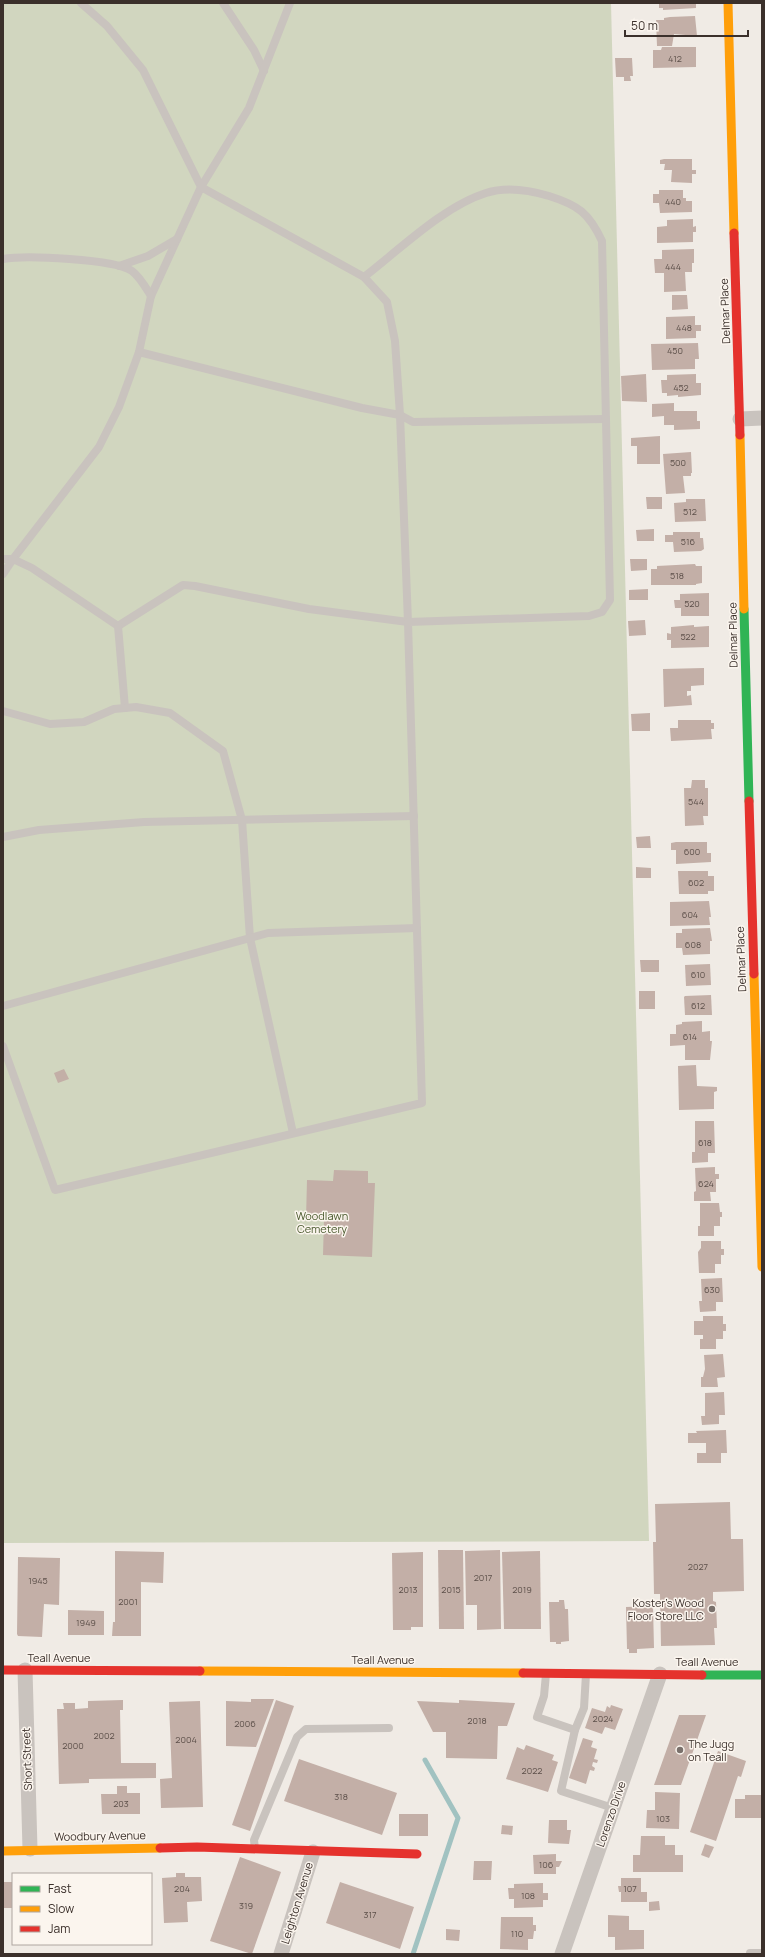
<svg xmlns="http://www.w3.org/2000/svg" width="765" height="1957" font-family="Manrope,sans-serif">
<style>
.green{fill:#d1d6bf}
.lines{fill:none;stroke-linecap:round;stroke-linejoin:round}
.stream{stroke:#a1c2c1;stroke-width:5}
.building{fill:#c3afa7}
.lane{stroke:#c9c3be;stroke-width:8}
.street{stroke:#c9c3be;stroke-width:15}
.fast{stroke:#30b455;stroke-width:9}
.slow{stroke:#ff9f0a;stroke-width:9}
.jam{stroke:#e5322d;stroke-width:9}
.poi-dot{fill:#7a716c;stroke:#fbf5ee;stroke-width:1.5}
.labels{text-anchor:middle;stroke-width:3;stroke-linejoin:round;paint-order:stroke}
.number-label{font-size:9px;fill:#5d504a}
.street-label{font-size:11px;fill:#3b302b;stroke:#fbf5ee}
.park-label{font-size:11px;fill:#4a5a2e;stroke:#fbf5ee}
.poi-label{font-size:11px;fill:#3b302b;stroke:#fbf5ee;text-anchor:end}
</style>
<rect width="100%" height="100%" fill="#f0ebe5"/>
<path class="green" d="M3 3H611L649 1541 3 1543Z"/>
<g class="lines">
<path class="stream" d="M413 1954 458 1818 425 1760"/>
</g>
<g class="building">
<path d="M659 3H696V8L663 10V8H659Z"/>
<path d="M695 16 697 36 674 34 672 46H657L656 20H664V18L670 17Z"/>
<path d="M662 47H696V67L653 68V50H661Z"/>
<path d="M615 58H632L633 76H630L631 81H624V77H616Z"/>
<path d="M664 159H692V170H696V174H692V183L671 182 672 170H664L665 164H660V160Z"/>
<path d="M659 190H683V198H686V201H692V212L660 213 659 203H653V194H659Z"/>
<path d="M693 219V227L696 226V232H693V242L657 243V227L667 226V220Z"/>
<path d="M694 249V263H692V272H685L686 291 664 292V273H655L654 259H662V250Z"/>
<path d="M672 295H687L688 309 672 310Z"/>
<path d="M695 316V325H701V331H696V338L666 339V317Z"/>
<path d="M698 343 699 359H695V369L652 370 651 344Z"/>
<path d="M646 374 647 402 622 401 621 376Z"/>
<path d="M696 374V383H701V395L678 397V395L667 396V393H662L661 380H667V375Z"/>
<path d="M674 403V411H697V421H700V429L674 430V425H664V416L652 417V404Z"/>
<path d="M660 436V464H637V446H631V438Z"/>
<path d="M691 452 692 473H691V476H683L685 493 666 494 663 454Z"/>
<path d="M646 497H662V509H647Z"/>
<path d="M686 499H705L706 521 675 522 674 503 686 502Z"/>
<path d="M654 529V541H637L636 530Z"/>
<path d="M673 532H700V538H703L704 549 701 551 674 552 673 542H665V535H673Z"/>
<path d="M630 559H647V570L631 571Z"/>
<path d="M695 564 696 566H702V583L696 584V585H651V569H657V566Z"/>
<path d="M648 589V600H629V590Z"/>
<path d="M709 593V616H681V608H675L674 600H680V594Z"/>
<path d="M645 620 646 635 629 636 628 621Z"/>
<path d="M694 625V627L709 626V647L671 648V640H667V633L671 634V627Z"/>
<path d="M704 668V685L691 686V691H687V696L691 695 692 705 664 707 663 669Z"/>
<path d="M650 713V731H632L631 714Z"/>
<path d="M678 720H711V723H714V729H711L712 739 671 741 670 728H678Z"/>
<path d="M692 780H705V788H708V816H703L704 825 685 826 684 788H691Z"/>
<path d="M650 836 651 848H637L636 837Z"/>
<path d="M676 842H707V853H711V862L676 864V850H671V843Z"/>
<path d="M636 867 651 868V878H636Z"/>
<path d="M678 871H708V876H714V891H708V894H679Z"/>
<path d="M709 901 711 917H709L710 925 670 926V902Z"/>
<path d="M710 928 712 941H710V954L683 955 682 948H676V933H682V929Z"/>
<path d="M640 960H659V972H641Z"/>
<path d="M710 964 711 985 686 986 685 965Z"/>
<rect x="639" y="991" width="16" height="18"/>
<path d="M711 995 712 1015H685L684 997 685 996Z"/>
<path d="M702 1021V1032L710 1031V1041H712L710 1060H685V1045L670 1046V1034H676V1025L682 1024V1022Z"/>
<path d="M696 1065 697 1086 717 1087V1091L714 1092V1109L679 1110 678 1066Z"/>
<path d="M64 1069 69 1079 58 1083 54 1073Z"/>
<path d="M695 1121H714L715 1153H708V1162L692 1163V1152H695Z"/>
<path d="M715 1167V1174H719V1179H716V1192H710L711 1201H694V1192L696 1191 695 1168Z"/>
<path d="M334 1170 368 1171V1183H375L372 1257 323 1255 324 1219H306L307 1180 333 1181Z"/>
<path d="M700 1203H719L720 1212H722V1217H720V1226H714V1236H698V1226H700Z"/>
<path d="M701 1241H721V1249H724V1255H721V1264H715V1273H699L698 1252 701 1248Z"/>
<path d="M722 1278 723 1302H716V1311L700 1312 699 1301H702L701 1279Z"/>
<path d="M703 1316H723V1324H726V1331H723V1339H716V1349H700V1339H703V1335H694V1321H703Z"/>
<path d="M723 1354 725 1377 717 1378 718 1387H701V1377H703L705 1369 704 1355Z"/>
<path d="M724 1392 725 1415H719V1424L702 1425 701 1416H705V1393Z"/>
<path d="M726 1430 727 1453H721V1463H697V1453H706V1443H688V1433H697L696 1431Z"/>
<path d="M730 1502 731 1539H743L744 1591 713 1592V1601L716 1602 717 1628H714L715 1645 661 1646 660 1594H654L653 1542H656L655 1504Z"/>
<path d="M438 1550H463L464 1629H439Z"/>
<path d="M500 1550 501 1629 477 1630V1605H466L465 1551Z"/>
<path d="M115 1551 164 1552 163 1583 141 1582V1636H112L113 1622H115Z"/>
<path d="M540 1551 541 1629H504L502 1552Z"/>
<path d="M423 1552V1627H411V1630H393L392 1553Z"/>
<path d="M18 1557 60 1558 59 1605 44 1604 42 1637 18 1636 17 1634Z"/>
<path d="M559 1600H564L565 1609H568L569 1641 561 1642V1644H556V1642H550L549 1602H559Z"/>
<path d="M653 1606 654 1648 637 1649V1653H629V1649H627L626 1607Z"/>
<path d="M68 1610 104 1611V1635H68Z"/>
<path d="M251 1699H274L256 1747 226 1746V1701L251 1702Z"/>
<path d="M123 1700V1710H120L121 1763H156V1778L89 1779V1783L59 1784 57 1709H64L63 1703H75V1709L88 1708V1701Z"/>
<path d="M276 1700 294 1706 250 1831 232 1825Z"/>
<path d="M459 1700 515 1703 507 1726H498L497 1759 446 1758V1732H433L417 1701 459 1703Z"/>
<path d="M200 1701 203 1807 161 1808 160 1779 172 1778 169 1702Z"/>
<path d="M611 1705 623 1709 615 1730 605 1727 602 1734 585 1728 592 1708 605 1712 607 1706 610 1708Z"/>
<path d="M679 1715H706L681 1785H654Z"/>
<path d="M583 1738 593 1741 591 1747 597 1749 594 1759 598 1760 597 1763 593 1762 592 1766 595 1768 594 1771 590 1770 586 1784 569 1778Z"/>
<path d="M526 1745 554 1755 552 1760 558 1762 548 1792 506 1779 517 1747 524 1750Z"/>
<path d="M718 1751 746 1761 741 1777 738 1776 716 1841 690 1832Z"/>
<path d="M299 1759 397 1793 382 1835 284 1801Z"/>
<path d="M117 1786H127V1793H140V1814H102L101 1794H117Z"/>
<path d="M655 1792 680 1793 679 1829 646 1828 647 1810H655Z"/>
<path d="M745 1795H762V1818H735V1799H745Z"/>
<rect x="399" y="1814" width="29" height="22"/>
<path d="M549 1820H567V1830H571L569 1844 548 1843Z"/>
<path d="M502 1825 513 1826 512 1835 501 1834Z"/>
<path d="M641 1836H665V1845H675V1855H683V1872H633V1855H640Z"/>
<path d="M705 1844 714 1847 709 1858 701 1855Z"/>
<path d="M556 1854V1861H562L559 1867H556V1874H534L533 1855Z"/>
<path d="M240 1857 281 1872 252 1954 210 1941Z"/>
<path d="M474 1861H492L491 1880H473Z"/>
<path d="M176 1873H185V1877H201L202 1901 187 1902 188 1922 164 1923 162 1878 176 1877Z"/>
<path d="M621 1878H641V1892H647V1902H621V1892H619L618 1886H621Z"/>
<rect x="3" y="1882" width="10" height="26"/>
<path d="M340 1882 414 1907 400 1949 326 1923Z"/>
<path d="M543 1883V1893H548V1900H543V1907L514 1908V1899H509L508 1888H514V1884Z"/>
<path d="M659 1901 660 1910 649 1911V1902Z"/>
<path d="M608 1915 629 1916V1930H644V1949L615 1950V1937H608Z"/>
<path d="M501 1917H533V1925H536V1931H534L533 1939H528V1950L500 1949Z"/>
<path d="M446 1929 460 1930 459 1941 446 1940Z"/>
</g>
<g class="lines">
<g class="lane">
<path d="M81 3 107 26 143 70 201 187 151 296 139 352"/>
<path d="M223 3 254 50 264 71"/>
<path d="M3 259C25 255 115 259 132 271 140 277 146 288 151 296"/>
<path d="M119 266 148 256 177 239"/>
<path d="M3 559H13L99 447 119 407 139 352 362 408 400 415 413 422 606 419"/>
<path d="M3 574 13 559 32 568 118 626 183 585 195 586 309 609 408 622 400 415 395 341 387 302 364 277"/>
<path d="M118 626 125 708"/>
<path d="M3 711 50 724 84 722 114 709 136 707 170 713 223 751 242 820 250 938 293 1133"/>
<path d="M3 837 39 830 144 822 414 816"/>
<path d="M3 1006 268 933 417 928"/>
<path d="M3 1046 55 1190 422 1103 408 622 589 616 602 612 610 600 602 241C589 213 578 205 549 196 529 190 507 186 486 193 444 206 399 250 364 277L201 187 249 108 290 3"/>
<path d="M546 1674 544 1696 537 1717 575 1730 584 1708 586 1674"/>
<path d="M575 1730 561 1791 613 1808"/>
<path d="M255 1849 254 1840 297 1737 306 1729 389 1728"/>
<path d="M750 1953H762"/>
</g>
<g class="street">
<path d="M740 419 762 418"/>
<path d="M25 1670 30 1849"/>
<path d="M281 1954 313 1852"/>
<path d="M562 1954 660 1674"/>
</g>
<g class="fast">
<path d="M744 609 749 801"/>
<path d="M702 1675H762"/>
</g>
<g class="slow">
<path d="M728 3 734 233"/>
<path d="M740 435 744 609"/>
<path d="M754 974 762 1267"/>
<path d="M200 1671 523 1673"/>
<path d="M3 1851 160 1848"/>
</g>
<g class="jam">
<path d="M734 233 740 435"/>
<path d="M749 801 754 974"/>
<path d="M3 1670 200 1671"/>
<path d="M523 1673 702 1675"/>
<path d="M160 1848 197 1847 417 1854"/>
</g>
</g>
<g class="poi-dot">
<circle cx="712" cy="1609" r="4"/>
<circle cx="680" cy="1750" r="4"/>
</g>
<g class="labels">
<g class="number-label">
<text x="675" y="62">412</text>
<text x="673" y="205">440</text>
<text x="673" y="270">444</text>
<text x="684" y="331">448</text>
<text x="675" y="354">450</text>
<text x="681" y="391">452</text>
<text x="678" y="466">500</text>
<text x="690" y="515">512</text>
<text x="688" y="545">516</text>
<text x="677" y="579">518</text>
<text x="692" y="607">520</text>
<text x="688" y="640">522</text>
<text x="696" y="805">544</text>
<text x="692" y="855">600</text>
<text x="696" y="886">602</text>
<text x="690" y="918">604</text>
<text x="693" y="948">608</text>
<text x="698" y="978">610</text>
<text x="698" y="1009">612</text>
<text x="690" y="1040">614</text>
<text x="705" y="1146">618</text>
<text x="706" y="1187">624</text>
<text x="712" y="1293">630</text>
<text x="698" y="1570">2027</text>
<text x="483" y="1581">2017</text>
<text x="38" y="1584">1945</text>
<text x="408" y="1593">2013</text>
<text x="451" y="1593">2015</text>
<text x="522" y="1593">2019</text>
<text x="128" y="1605">2001</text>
<text x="86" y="1626">1949</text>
<text x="603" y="1722">2024</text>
<text x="477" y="1724">2018</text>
<text x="245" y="1727">2006</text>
<text x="104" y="1739">2002</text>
<text x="186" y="1743">2004</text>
<text x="73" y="1749">2000</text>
<text x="532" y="1774">2022</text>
<text x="341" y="1800">318</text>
<text x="121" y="1807">203</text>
<text x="663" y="1822">103</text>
<text x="546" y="1868">106</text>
<text x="182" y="1892">204</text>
<text x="630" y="1892">107</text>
<text x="528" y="1899">108</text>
<text x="246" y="1909">319</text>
<text x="370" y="1918">317</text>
<text x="517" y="1937">110</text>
</g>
<g class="street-label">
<text transform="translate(725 311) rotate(-92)" y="4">Delmar Place</text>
<text transform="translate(733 635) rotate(-91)" y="4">Delmar Place</text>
<text transform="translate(741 959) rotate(-92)" y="4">Delmar Place</text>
<text x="59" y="1662">Teall Avenue</text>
<text x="383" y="1664">Teall Avenue</text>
<text x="707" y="1666">Teall Avenue</text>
<text transform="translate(27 1759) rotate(-92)" y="4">Short Street</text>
<text transform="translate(611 1814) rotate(-71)" y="4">Lorenzo Drive</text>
<text transform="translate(100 1836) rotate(-1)" y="4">Woodbury Avenue</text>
<text transform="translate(297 1903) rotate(-73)" y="4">Leighton Avenue</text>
</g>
<g class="park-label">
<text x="322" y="1220">Woodlawn<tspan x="322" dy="13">Cemetery</tspan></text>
</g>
<g class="poi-label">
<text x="704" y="1607">Koster's Wood<tspan x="704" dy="13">Floor Store LLC</tspan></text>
<text x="688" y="1748" text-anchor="start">The Jugg<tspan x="688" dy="13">on Teall</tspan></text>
</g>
</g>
<rect width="765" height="1957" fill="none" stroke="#3b302b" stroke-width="8"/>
<rect x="12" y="1873" width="140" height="72" fill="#fbf5ee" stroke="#aea6a0"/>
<rect x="20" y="1886" width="20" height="6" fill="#30b455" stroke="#aea6a0"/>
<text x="48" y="1893" font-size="12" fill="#3b302b">Fast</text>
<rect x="20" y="1906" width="20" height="6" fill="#ff9f0a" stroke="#aea6a0"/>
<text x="48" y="1913" font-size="12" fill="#3b302b">Slow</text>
<rect x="20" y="1926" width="20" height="6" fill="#e5322d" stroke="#aea6a0"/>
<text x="48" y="1933" font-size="12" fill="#3b302b">Jam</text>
<path d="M625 30v6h123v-6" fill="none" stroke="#3b302b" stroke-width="2"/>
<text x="631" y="30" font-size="12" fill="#3b302b" stroke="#fbf5ee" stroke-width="3" paint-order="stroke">50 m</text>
</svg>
